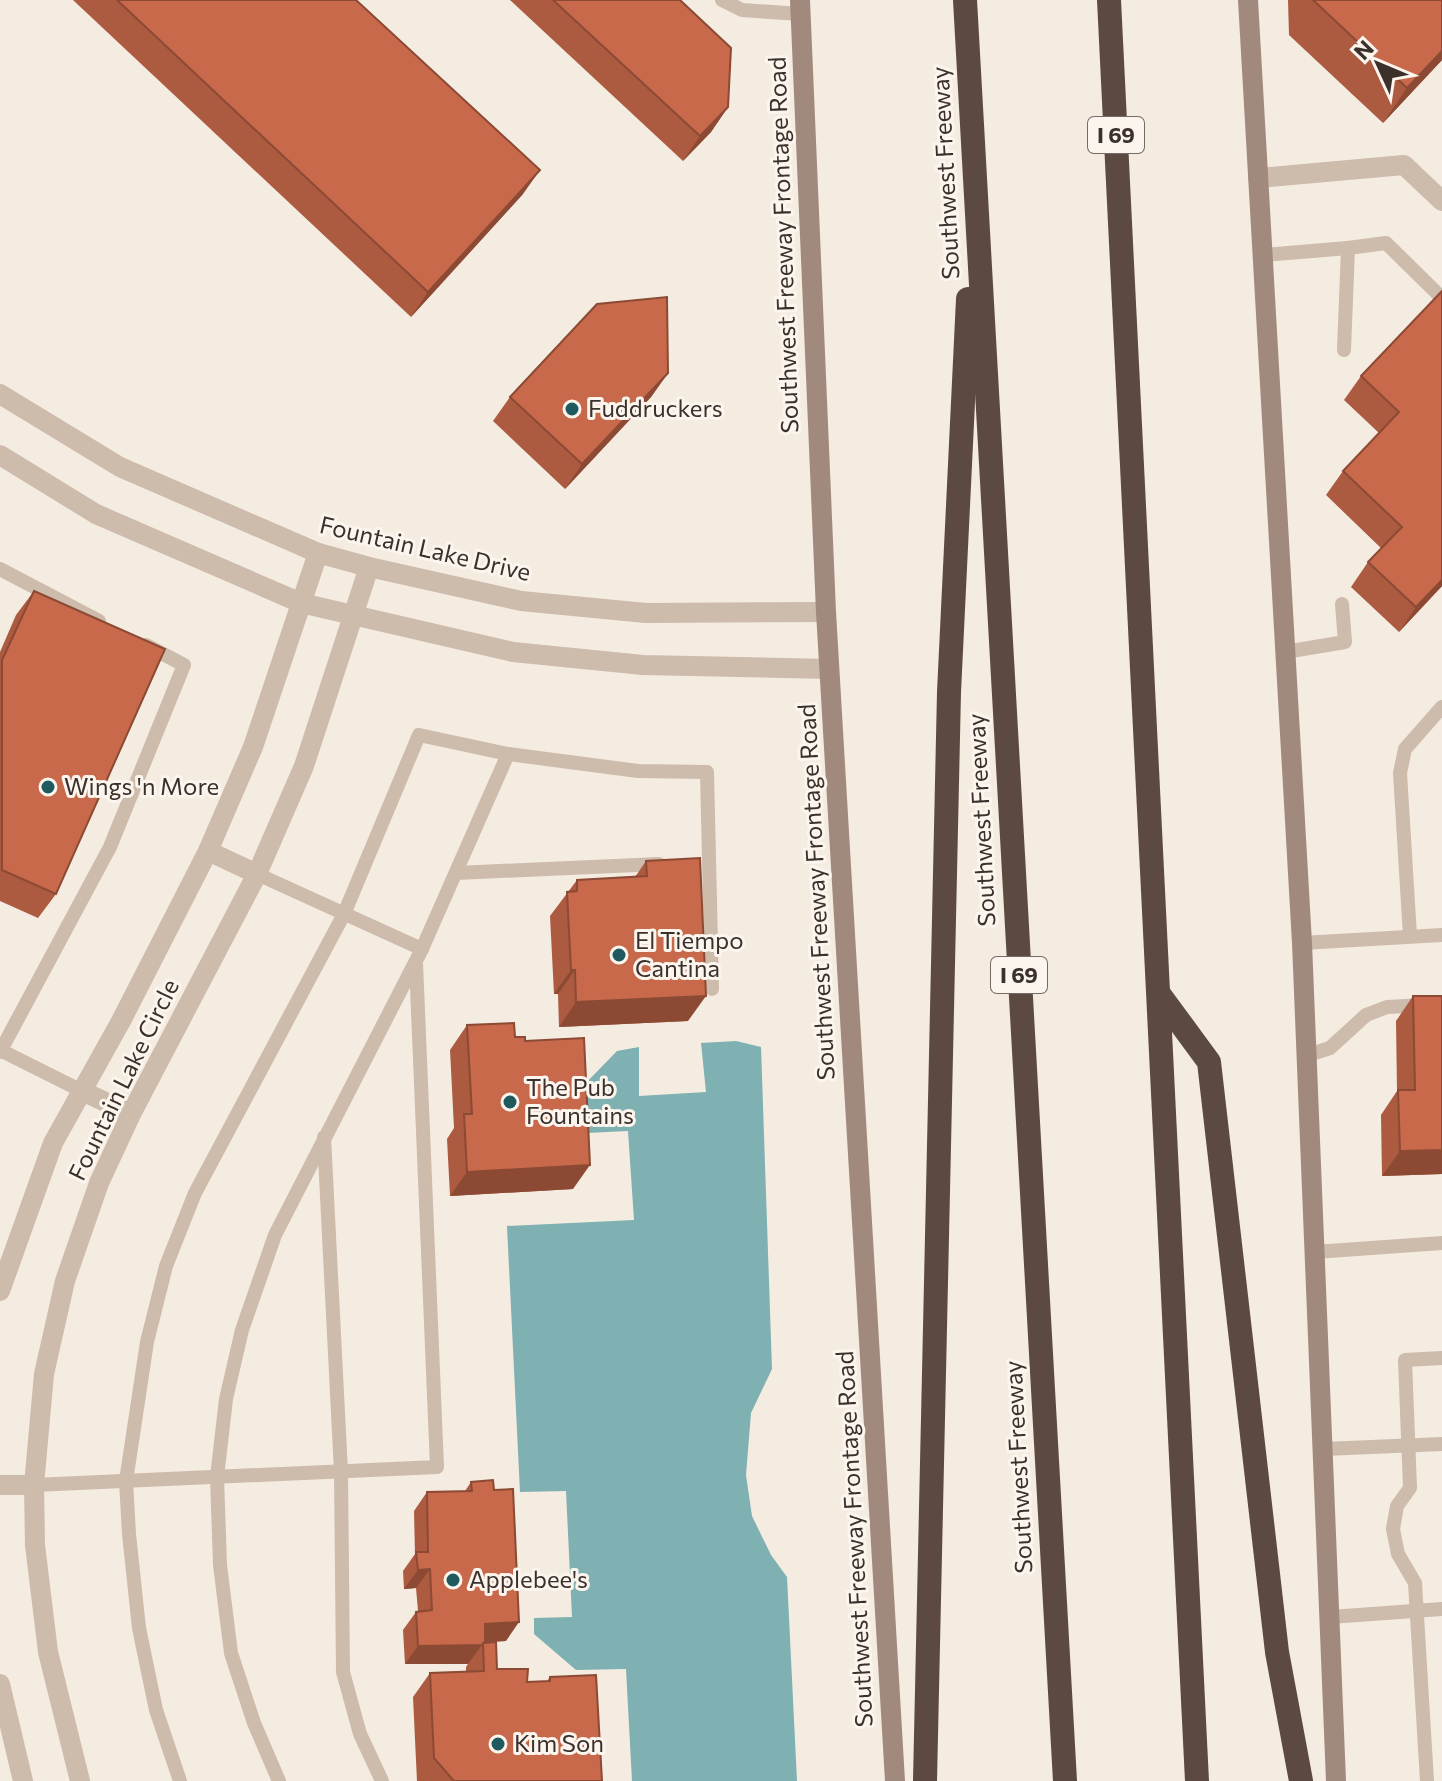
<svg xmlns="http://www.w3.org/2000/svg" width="1442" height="1781" font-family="Commissioner,sans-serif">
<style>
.water{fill:#7fb0b2}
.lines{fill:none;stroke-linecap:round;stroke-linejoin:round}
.lane{stroke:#cdbbac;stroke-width:14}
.street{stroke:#cdbbac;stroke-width:20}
.secondary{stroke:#a18a7d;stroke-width:20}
.highway{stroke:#5c4a42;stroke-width:24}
.wall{fill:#ac5a40}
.shaded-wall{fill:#8c4a34}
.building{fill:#c8694b;stroke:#8c4a34;stroke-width:2}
.poi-dot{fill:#1f5a5e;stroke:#fbf5ee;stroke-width:3}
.labels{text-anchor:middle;stroke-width:6;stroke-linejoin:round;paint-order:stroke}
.shield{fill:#fbf5ee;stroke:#756b66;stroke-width:2}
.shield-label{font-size:22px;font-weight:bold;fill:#3b302b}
.street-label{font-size:24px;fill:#3b302b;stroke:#fbf5ee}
.poi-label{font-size:24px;fill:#3b302b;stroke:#fbf5ee;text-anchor:start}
</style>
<rect width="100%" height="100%" fill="#f4ebe1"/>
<path class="water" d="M736 1041 761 1047 772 1369 751 1413 746 1475 752 1516 771 1555 787 1577 797 1781H632L626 1669 576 1670 534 1634V1618L572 1617 566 1491 520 1492 507 1226 634 1220 628 1131 586 1133 583 1086 617 1051 639 1047V1096L706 1092 701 1043Z"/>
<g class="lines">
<g class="lane">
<path d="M722 0 742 10 800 14"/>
<path d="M1348 248 1386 243 1442 298"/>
<path d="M1263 255 1348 248 1344 350"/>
<path d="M0 569 99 621"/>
<path d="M1285 652 1345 642 1342 604"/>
<path d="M456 873 659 864"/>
<path d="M257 874 422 949"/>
<path d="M1410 936 1400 773 1405 749 1442 707"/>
<path d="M1302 943 1442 935"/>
<path d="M0 1050 82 1091"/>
<path d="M0 1052 110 847 184 665 146 645"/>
<path d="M1305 1056 1330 1048 1366 1015 1387 1007 1442 1004"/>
<path d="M324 1137 341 1472 343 1672 360 1734 382 1781"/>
<path d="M1315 1252 1442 1243"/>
<path d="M1324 1449 1442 1444"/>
<path d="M34 1485 437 1467 416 963"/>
<path d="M1330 1617 1442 1609"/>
<path d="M180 1781 156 1710 139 1628 129 1534 126 1481 147 1342 166 1266 195 1193 344 914 419 735 508 754 638 771 707 772 712 989"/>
<path d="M279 1781 254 1723 231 1653 220 1565 217 1477 226 1399 242 1330 275 1235 422 949 508 754"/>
<path d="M1427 1781 1415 1583 1398 1554 1393 1529 1397 1506 1410 1488 1405 1360 1442 1358"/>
</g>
<g class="street">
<path d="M1258 178 1404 165 1442 201"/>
<path d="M0 394 120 467 318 553 369 567 521 601 646 613 826 612"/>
<path d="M0 455 96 514 301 603 513 652 643 665 829 669"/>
<path d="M208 851 257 874"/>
<path d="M82 1091 131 1114"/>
<path d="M0 1291 53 1143 121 1021 208 851 253 747 318 553"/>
<path d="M0 1485H34"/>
<path d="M0 1684 23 1781"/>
<path d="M80 1781 48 1652 35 1545 34 1485 44 1374 65 1281 99 1183 131 1114 257 874 304 766 369 567"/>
</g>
<g class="secondary">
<path d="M800 0 826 612 895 1781"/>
<path d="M1248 0 1302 943 1336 1781"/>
</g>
<g class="highway">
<path d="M965 0 1065 1781"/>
<path d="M1109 0 1197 1781"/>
<path d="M1159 994 1209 1062 1277 1652 1301 1781"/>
<path d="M925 1781 949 692 968 299"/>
</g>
</g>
<g class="wall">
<path d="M73 0H356L523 194 411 317Z"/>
<path d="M510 0H680L728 107 711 132 683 161Z"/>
<path d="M1288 0H1442V60L1383 123 1289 35Z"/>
<path d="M1442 291V586L1399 632 1351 587 1368 562 1382 549 1326 495 1343 471 1379 433 1344 400 1361 376Z"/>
<path d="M668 373 651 397 565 489 493 421 510 397Z"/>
<path d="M34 591 56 894 38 918 0 901V652L16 615Z"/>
<path d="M646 861 688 1021 559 1027 558 994H554L550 916 577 880 635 877Z"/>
<path d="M1413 996H1442V1174L1382 1176 1381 1115 1397 1091 1396 1021Z"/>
<path d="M467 1025 515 1037 525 1041 573 1189 450 1196 447 1139 454 1128 450 1050Z"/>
<path d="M471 1482 506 1641 485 1642 497 1669 527 1682 547 1681 550 1677 602 1781H417L413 1697 430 1673 466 1671V1667L468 1664H405L403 1630 416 1612 418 1611 416 1588 404 1589 403 1571 415 1554 414 1511 427 1492 465 1491Z"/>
</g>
<g class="shaded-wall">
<path d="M1442 51V60L1383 123 1407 88Z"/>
<path d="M728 107 711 132 683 161 700 136Z"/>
<path d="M540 170 523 194 411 317 428 292Z"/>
<path d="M668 373 651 397 565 489 582 464Z"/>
<path d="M1442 580V586L1399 632 1416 607Z"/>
<path d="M571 970H575L558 994H554Z"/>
<path d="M706 996 688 1021 559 1027 576 1002Z"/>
<path d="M1442 1150V1174L1382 1176 1400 1151Z"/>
<path d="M590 1165 573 1189 450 1196 467 1172Z"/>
<path d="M430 1569 416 1588 404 1589 418 1570Z"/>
<path d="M519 1622 506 1641 471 1643 485 1624Z"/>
<path d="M482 1645 468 1664H405L418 1646Z"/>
</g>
<g class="building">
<path d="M117 0H356L540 170 428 292Z"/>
<path d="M553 0H680L731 48 728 107 700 136Z"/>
<path d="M1313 0H1442V51L1407 88Z"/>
<path d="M1442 291V580L1416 607 1368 562 1402 527 1343 471 1399 412 1361 376Z"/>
<path d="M667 297 668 373 582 464 510 397 597 304Z"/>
<path d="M34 591 165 649 56 894 2 870V660Z"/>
<path d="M700 858 706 996 576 1002 575 970H571L567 892 577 891V880L647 876 646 861Z"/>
<path d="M1413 996H1442V1150L1400 1151 1398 1090H1415Z"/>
<path d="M514 1023 515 1037H525V1041L584 1038 590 1165 467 1172 464 1114H472L467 1025Z"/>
<path d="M493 1480 494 1490 513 1489 519 1622 485 1624V1642L482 1645 418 1646 416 1612 432 1610 430 1569 418 1570 416 1552H428L427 1492 472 1491 471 1482Z"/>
<path d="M496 1642 497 1669H528L527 1682 550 1681V1677L596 1675 602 1781H454L434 1758 430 1673 484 1671 483 1643Z"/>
</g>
<g class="poi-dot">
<circle cx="572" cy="409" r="8"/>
<circle cx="48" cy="787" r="8"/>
<circle cx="619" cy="955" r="8"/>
<circle cx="510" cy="1102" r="8"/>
<circle cx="453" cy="1580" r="8"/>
<circle cx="498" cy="1744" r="8"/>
</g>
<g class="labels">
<g class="shield">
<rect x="1088" y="117" width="56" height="36" rx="6"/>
<rect x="991" y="957" width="56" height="36" rx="6"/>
</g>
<g class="shield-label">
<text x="1116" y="143">I 69</text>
<text x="1019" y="983">I 69</text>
</g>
<g class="street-label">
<text transform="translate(946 173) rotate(-93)" y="8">Southwest Freeway</text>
<text transform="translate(784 245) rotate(-92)" y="8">Southwest Freeway Frontage Road</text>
<text transform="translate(425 549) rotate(13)" y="8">Fountain Lake Drive</text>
<text transform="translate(982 820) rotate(-93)" y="8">Southwest Freeway</text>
<text transform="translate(817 892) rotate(-93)" y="8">Southwest Freeway Frontage Road</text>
<text transform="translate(124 1080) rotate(-64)" y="8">Fountain Lake Circle</text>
<text transform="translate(1019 1467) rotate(-93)" y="8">Southwest Freeway</text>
<text transform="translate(855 1539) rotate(-93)" y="8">Southwest Freeway Frontage Road</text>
</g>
<g class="poi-label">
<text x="588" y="417">Fuddruckers</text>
<text x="64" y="795">Wings 'n More</text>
<text x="635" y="949">El Tiempo<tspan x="635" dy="28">Cantina</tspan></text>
<text x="526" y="1096">The Pub<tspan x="526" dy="28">Fountains</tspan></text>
<text x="469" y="1588">Applebee's</text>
<text x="514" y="1752">Kim Son</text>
</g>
</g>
<g transform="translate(1378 64) rotate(314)" stroke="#fbf5ee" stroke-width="6" paint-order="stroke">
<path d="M0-6L14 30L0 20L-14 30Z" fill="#3b302b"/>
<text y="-12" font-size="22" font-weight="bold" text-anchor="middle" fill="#3b302b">N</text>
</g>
</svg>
